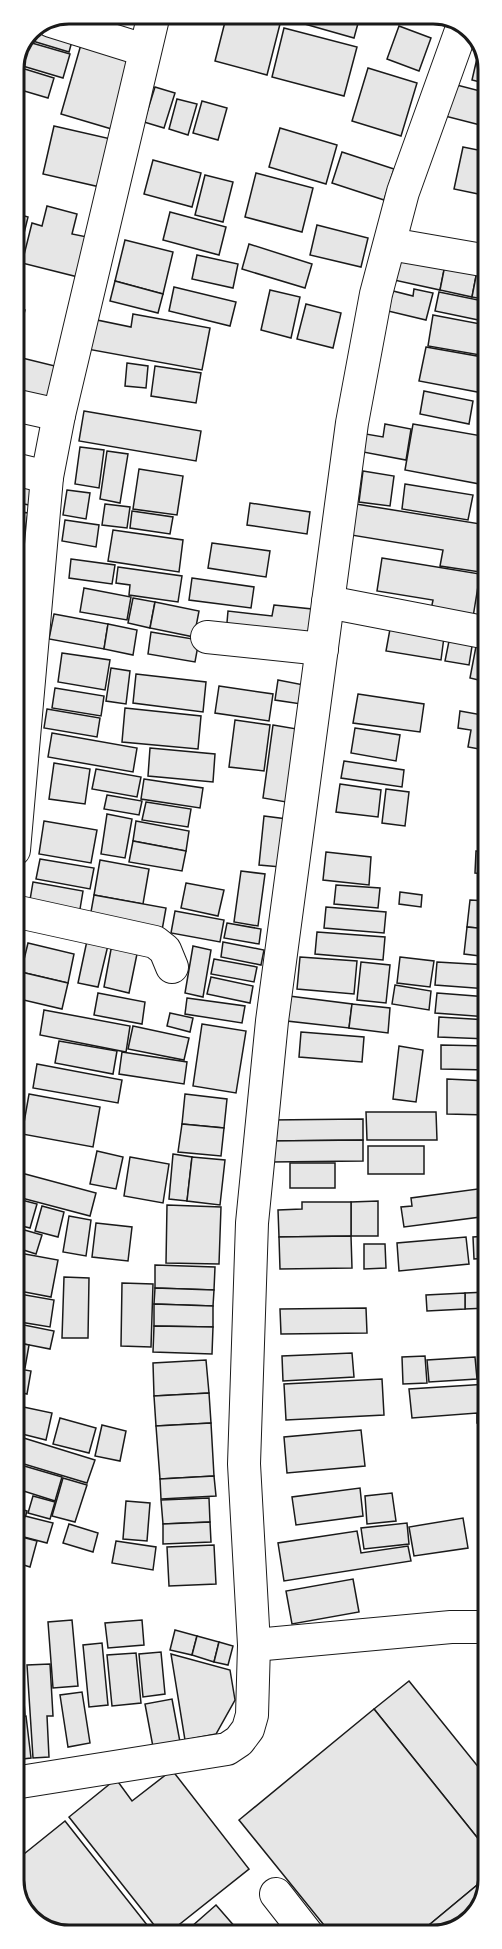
<svg xmlns="http://www.w3.org/2000/svg" width="502" height="1949" font-family="Mulish,sans-serif">
<style>
.building{fill:#e6e6e6;stroke:#1a1a1a;stroke-width:1.5}
.lines{fill:none;stroke-linecap:round;stroke-linejoin:round}
.minor-casing{stroke:#1a1a1a;stroke-width:34}
.minor{stroke:#fff;stroke-width:32}
.rim{fill:none;stroke:#1a1a1a;stroke-width:3}
</style>
<rect width="100%" height="100%" fill="#fff"/>
<g class="building">
<path d="M227 14H242L280 24 267 75 215 61Z"/>
<path d="M296 14H354L360 16 354 38 294 21Z"/>
<path d="M41 25 74 34 69 52 26 39 30 30Z"/>
<path d="M399 26 431 38 419 71 387 59Z"/>
<path d="M284 28 357 47 344 96 272 77Z"/>
<path d="M25 41 70 54 63 78 16 64Z"/>
<path d="M82 41 137 57 115 130 61 114Z"/>
<path d="M478 54 487 59 488 84 472 80Z"/>
<path d="M15 66 54 78 48 98 14 88Z"/>
<path d="M368 68 417 83 401 136 352 121Z"/>
<path d="M449 83 488 93V127L441 115Z"/>
<path d="M155 87 175 93 164 128 144 122Z"/>
<path d="M177 99 197 104 188 135 169 129Z"/>
<path d="M202 101 227 108 218 140 193 133Z"/>
<path d="M54 126 111 139 100 187 43 174Z"/>
<path d="M280 128 337 145 326 184 269 167Z"/>
<path d="M463 147 488 152V196L454 189Z"/>
<path d="M342 152 394 169 384 200 332 183Z"/>
<path d="M153 160 201 173 192 207 144 194Z"/>
<path d="M256 173 313 188 302 232 245 217Z"/>
<path d="M205 175 233 182 223 222 195 215Z"/>
<path d="M47 206 77 214 72 234 92 238 82 278 22 263 32 223 42 226Z"/>
<path d="M170 212 226 227 219 255 163 240Z"/>
<path d="M14 213 28 217 15 270 14 269Z"/>
<path d="M317 225 368 238 361 267 310 255Z"/>
<path d="M125 240 173 252 163 294 115 281Z"/>
<path d="M249 244 312 264 305 288 242 269Z"/>
<path d="M197 255 238 264 233 288 192 279Z"/>
<path d="M399 255 445 265 440 290 394 280Z"/>
<path d="M445 265 477 271 472 297 440 290Z"/>
<path d="M477 271 488 274V300L472 297Z"/>
<path d="M115 281 163 294 158 313 110 301Z"/>
<path d="M174 287 236 302 230 326 169 311Z"/>
<path d="M414 289 433 293 426 320 388 311 393 291 413 296Z"/>
<path d="M270 290 300 297 291 338 261 330Z"/>
<path d="M439 292 488 302V322L435 311Z"/>
<path d="M306 304 341 313 333 348 297 339Z"/>
<path d="M14 306 25 310 16 345 14 344Z"/>
<path d="M133 314 210 328 202 370 87 349 92 319 131 327Z"/>
<path d="M433 315 486 325 480 355 428 346Z"/>
<path d="M486 325H488V357L480 355Z"/>
<path d="M426 347 488 358V394L419 381Z"/>
<path d="M14 356 59 367 51 399 14 390Z"/>
<path d="M127 363 148 366 146 388 125 386Z"/>
<path d="M155 366 201 373 196 403 151 396Z"/>
<path d="M424 391 473 401 469 424 420 414Z"/>
<path d="M84 411 201 431 196 461 79 441Z"/>
<path d="M385 424 411 429 406 460 363 452 366 434 383 437Z"/>
<path d="M413 424 488 437 485 485 405 470Z"/>
<path d="M80 447 104 450 99 488 75 484Z"/>
<path d="M107 451 128 454 120 503 100 499Z"/>
<path d="M139 469 183 476 177 515 133 509Z"/>
<path d="M363 471 394 476 390 506 359 502Z"/>
<path d="M14 477 38 481 34 506 14 502Z"/>
<path d="M405 484 473 495 468 520 402 509Z"/>
<path d="M67 490 90 493 86 519 63 515Z"/>
<path d="M250 503 310 512 307 534 247 525Z"/>
<path d="M105 504 130 507 127 528 102 525Z"/>
<path d="M356 504 487 525 480 572 440 566 443 550 351 535Z"/>
<path d="M14 511 28 513 25 531 14 529Z"/>
<path d="M132 511 173 517 170 534 130 528Z"/>
<path d="M65 520 99 525 96 547 62 541Z"/>
<path d="M113 530 183 540 179 572 108 561Z"/>
<path d="M14 531 33 535 30 551 14 549Z"/>
<path d="M212 543 270 551 266 577 208 568Z"/>
<path d="M14 551 20 552 18 571 14 570Z"/>
<path d="M382 558 480 574 473 617 431 610 433 600 377 591Z"/>
<path d="M71 559 115 565 112 584 69 578Z"/>
<path d="M118 567 182 576 178 602 129 595 130 585 116 583Z"/>
<path d="M192 578 254 587 251 608 189 600Z"/>
<path d="M84 588 131 597 127 620 80 612Z"/>
<path d="M133 598 155 602 150 628 128 623Z"/>
<path d="M155 602 199 611 194 637 150 628Z"/>
<path d="M274 605 312 609 308 643 226 634 228 611 272 616Z"/>
<path d="M54 614 108 624 104 649 49 639Z"/>
<path d="M108 624 137 630 133 655 104 649Z"/>
<path d="M390 629 444 637 441 660 386 651Z"/>
<path d="M151 632 199 640 195 662 148 654Z"/>
<path d="M450 636 473 640 469 665 445 661Z"/>
<path d="M477 641 488 643 487 682 470 678Z"/>
<path d="M62 653 110 660 105 690 58 682Z"/>
<path d="M111 668 130 671 126 704 106 701Z"/>
<path d="M136 674 206 682 203 712 133 703Z"/>
<path d="M278 680 304 685 301 704 275 700Z"/>
<path d="M219 686 273 694 269 721 215 713Z"/>
<path d="M55 688 104 696 101 716 52 708Z"/>
<path d="M358 694 424 704 420 732 353 723Z"/>
<path d="M125 708 201 716 198 749 122 742Z"/>
<path d="M47 709 100 718 97 737 44 728Z"/>
<path d="M460 711 488 716 485 750 468 747 471 730 458 728Z"/>
<path d="M235 720 270 725 264 771 229 767Z"/>
<path d="M273 725 297 729 286 802 263 798Z"/>
<path d="M355 728 400 735 396 761 351 753Z"/>
<path d="M52 733 137 748 133 772 48 757Z"/>
<path d="M150 748 215 754 213 782 148 776Z"/>
<path d="M344 761 404 770 402 787 341 778Z"/>
<path d="M54 763 90 769 85 804 49 799Z"/>
<path d="M96 769 141 777 137 797 92 789Z"/>
<path d="M144 779 203 788 200 808 141 799Z"/>
<path d="M340 784 381 790 378 817 336 812Z"/>
<path d="M386 789 409 792 405 826 382 823Z"/>
<path d="M107 795 142 801 139 815 104 809Z"/>
<path d="M146 802 191 809 188 827 142 820Z"/>
<path d="M107 814 132 819 125 858 101 854Z"/>
<path d="M264 816 287 819 281 867 259 865Z"/>
<path d="M44 821 97 830 91 863 39 854Z"/>
<path d="M136 821 189 831 186 851 133 841Z"/>
<path d="M133 841 186 851 182 871 129 862Z"/>
<path d="M476 851 488 852V874L475 873Z"/>
<path d="M326 852 371 857 369 885 323 880Z"/>
<path d="M40 859 94 868 90 889 36 879Z"/>
<path d="M100 860 149 869 143 904 94 895Z"/>
<path d="M241 871 265 874 258 926 234 922Z"/>
<path d="M33 882 83 891 79 915 29 906Z"/>
<path d="M186 883 224 890 218 916 181 908Z"/>
<path d="M336 885 380 888 378 908 334 904Z"/>
<path d="M400 892 422 895 421 907 399 904Z"/>
<path d="M94 895 166 908 161 936 89 923Z"/>
<path d="M470 900 488 901V929L467 927Z"/>
<path d="M326 907 386 912 384 933 324 928Z"/>
<path d="M175 911 224 920 220 942 171 933Z"/>
<path d="M227 923 261 929 259 944 224 938Z"/>
<path d="M467 927 488 929V957L464 954Z"/>
<path d="M317 932 385 937 383 960 315 954Z"/>
<path d="M88 936 109 941 98 987 78 983Z"/>
<path d="M223 942 264 950 261 965 221 957Z"/>
<path d="M28 943 74 954 68 983 21 972Z"/>
<path d="M112 944 138 949 129 993 104 987Z"/>
<path d="M193 946 211 950 203 997 185 993Z"/>
<path d="M300 957 357 961 354 994 297 989Z"/>
<path d="M400 957 434 961 430 987 397 983Z"/>
<path d="M214 959 257 967 254 982 211 974Z"/>
<path d="M361 962 390 965 386 1003 357 1000Z"/>
<path d="M437 962 488 965V989L435 985Z"/>
<path d="M21 972 68 983 62 1009 15 998Z"/>
<path d="M211 977 253 986 250 1003 207 994Z"/>
<path d="M395 985 431 991 429 1010 392 1004Z"/>
<path d="M98 993 145 1002 142 1024 94 1015Z"/>
<path d="M437 993 488 997V1017L435 1013Z"/>
<path d="M289 996 352 1004 349 1028 287 1021Z"/>
<path d="M187 998 245 1006 242 1023 185 1014Z"/>
<path d="M352 1004 390 1008 388 1033 349 1028Z"/>
<path d="M44 1010 130 1026 126 1052 40 1035Z"/>
<path d="M170 1013 193 1018 190 1032 167 1026Z"/>
<path d="M439 1017 488 1020V1039L438 1037Z"/>
<path d="M202 1024 246 1031 236 1093 193 1086Z"/>
<path d="M133 1026 189 1038 184 1060 128 1049Z"/>
<path d="M301 1032 364 1037 362 1062 299 1057Z"/>
<path d="M59 1041 117 1051 113 1074 55 1063Z"/>
<path d="M441 1045 488 1046V1070L441 1069Z"/>
<path d="M399 1046 423 1050 416 1102 393 1099Z"/>
<path d="M122 1052 187 1062 184 1084 119 1074Z"/>
<path d="M37 1064 122 1080 118 1103 33 1088Z"/>
<path d="M447 1079 488 1081V1115L447 1114Z"/>
<path d="M29 1094 100 1107 93 1147 22 1134Z"/>
<path d="M185 1094 227 1099 224 1128 182 1124Z"/>
<path d="M366 1112H436L437 1140H367Z"/>
<path d="M363 1119V1140L269 1141V1120Z"/>
<path d="M182 1124 224 1128 221 1156 178 1152Z"/>
<path d="M363 1140V1161L270 1162 269 1141Z"/>
<rect x="368" y="1146" width="56" height="28"/>
<path d="M97 1151 123 1157 116 1189 90 1184Z"/>
<path d="M173 1154 192 1157 187 1201 169 1199Z"/>
<path d="M130 1157 169 1164 163 1203 124 1196Z"/>
<path d="M192 1157 225 1160 220 1205 187 1201Z"/>
<rect x="290" y="1163" width="45" height="25"/>
<path d="M14 1171 96 1193 90 1216 14 1196Z"/>
<path d="M485 1188 488 1216 404 1227 401 1207 412 1206 411 1198Z"/>
<path d="M14 1198 37 1204 30 1228 14 1224Z"/>
<path d="M378 1201V1236H351V1202Z"/>
<path d="M302 1202H351V1236L279 1237 278 1210 302 1209Z"/>
<path d="M167 1205 221 1207 219 1264 166 1263Z"/>
<path d="M42 1206 64 1212 58 1237 35 1231Z"/>
<path d="M69 1216 91 1220 86 1256 63 1252Z"/>
<path d="M96 1223 132 1227 128 1261 92 1257Z"/>
<path d="M14 1227 42 1235 36 1254 14 1247Z"/>
<path d="M351 1236 352 1268 280 1269 279 1237Z"/>
<path d="M488 1236V1258L474 1259 473 1237Z"/>
<path d="M466 1237 469 1264 399 1271 397 1243Z"/>
<path d="M364 1244H385L386 1268 364 1269Z"/>
<path d="M14 1252 58 1260 51 1297 14 1290Z"/>
<path d="M155 1265 215 1267 214 1290 155 1288Z"/>
<path d="M64 1277 89 1278 88 1338H62Z"/>
<path d="M122 1283 153 1284 151 1347 121 1346Z"/>
<path d="M155 1288 214 1290 213 1306 154 1304Z"/>
<path d="M488 1292V1308L465 1309V1293Z"/>
<path d="M14 1293 54 1300 50 1327 14 1321Z"/>
<path d="M465 1293V1309L427 1311 426 1295Z"/>
<path d="M154 1304 213 1306V1327L154 1326Z"/>
<path d="M366 1308 367 1333 281 1334 280 1309Z"/>
<path d="M14 1323 54 1331 50 1349 14 1342Z"/>
<path d="M154 1326 213 1327 212 1354 153 1352Z"/>
<path d="M14 1342 29 1345 25 1368 14 1366Z"/>
<path d="M352 1353 354 1377 283 1381 282 1356Z"/>
<path d="M425 1356 427 1383 403 1384 402 1357Z"/>
<path d="M475 1357 477 1379 429 1382 427 1360Z"/>
<path d="M206 1360 209 1393 154 1396 153 1363Z"/>
<path d="M14 1368 31 1371 27 1394 14 1391Z"/>
<path d="M382 1379 384 1415 286 1420 284 1384Z"/>
<path d="M488 1384V1423H477V1413L412 1418 409 1389Z"/>
<path d="M209 1393 211 1423 156 1426 154 1396Z"/>
<path d="M14 1405 52 1413 46 1440 14 1432Z"/>
<path d="M60 1418 96 1428 89 1453 53 1444Z"/>
<path d="M211 1423 214 1476 160 1479 156 1426Z"/>
<path d="M102 1425 126 1431 120 1461 95 1456Z"/>
<path d="M361 1430 365 1466 287 1473 284 1437Z"/>
<path d="M14 1435 95 1460 87 1483 14 1461Z"/>
<path d="M14 1463 62 1477 55 1501 14 1488Z"/>
<path d="M214 1476 216 1496 161 1499 160 1479Z"/>
<path d="M63 1478 87 1485 75 1522 52 1516Z"/>
<path d="M360 1488 363 1516 296 1525 292 1497Z"/>
<path d="M392 1493 396 1521 367 1524 365 1496Z"/>
<path d="M33 1496 55 1502 50 1519 28 1513Z"/>
<path d="M209 1498 210 1522 163 1524 161 1500Z"/>
<path d="M126 1501 150 1503 147 1541 123 1539Z"/>
<path d="M14 1507 27 1511 20 1536 14 1534Z"/>
<path d="M25 1516 53 1523 47 1543 20 1536Z"/>
<path d="M463 1518 468 1548 414 1556 409 1527Z"/>
<path d="M210 1522 211 1542 163 1544V1524Z"/>
<path d="M407 1523 409 1544 364 1549 361 1528Z"/>
<path d="M69 1524 98 1533 93 1552 63 1543Z"/>
<path d="M357 1531 361 1553 408 1546 411 1561 284 1581 278 1543Z"/>
<path d="M14 1535 37 1541 30 1567 14 1562Z"/>
<path d="M116 1541 156 1547 153 1570 112 1563Z"/>
<path d="M214 1545 216 1584 169 1586 167 1547Z"/>
<path d="M353 1579 359 1612 292 1624 286 1591Z"/>
<path d="M14 1588H22L23 1626H14Z"/>
<path d="M72 1620 78 1686 53 1688 48 1622Z"/>
<path d="M142 1620 144 1645 108 1648 105 1623Z"/>
<path d="M175 1630 197 1636 192 1655 170 1650Z"/>
<path d="M14 1633H19L25 1715 14 1716Z"/>
<path d="M197 1636 219 1642 214 1662 192 1655Z"/>
<path d="M219 1642 233 1646 228 1665 214 1662Z"/>
<path d="M102 1643 108 1705 89 1707 83 1645Z"/>
<path d="M161 1652 165 1694 143 1697 139 1654Z"/>
<path d="M136 1653 141 1703 112 1706 107 1655Z"/>
<path d="M171 1654 230 1670 235 1700 216 1734 185 1740Z"/>
<path d="M50 1664 53 1716H47L49 1757 33 1758 27 1665Z"/>
<path d="M409 1681 488 1779V1851L374 1709Z"/>
<path d="M488 1689V1711L479 1695Z"/>
<path d="M82 1692 90 1743 68 1747 60 1695Z"/>
<path d="M172 1699 180 1742 153 1747 145 1704Z"/>
<path d="M374 1709 488 1851V1876L417 1935H332L239 1820Z"/>
<path d="M26 1716 31 1758 14 1760V1718Z"/>
<path d="M172 1770 249 1869 166 1935H162L69 1817 116 1779 132 1801Z"/>
<path d="M65 1821 155 1935H62L30 1919 15 1890 14 1862Z"/>
<path d="M488 1876 475 1916 443 1934 417 1935Z"/>
<path d="M216 1905 236 1928 229 1935H182Z"/>
</g>
<g class="lines">
<defs>
<g id="minor">
<path d="M51 21 144 50"/>
<path d="M390 244 488 261"/>
<path d="M14 405 59 415"/>
<path d="M14 469 47 477"/>
<path d="M328 602 488 633"/>
<path d="M207 637 322 649"/>
<path d="M14 850 47 477 59 415 154 14"/>
<path d="M14 911 155 942 165 950 172 967"/>
<path d="M254 1645 451 1627H488"/>
<path d="M14 1783 227 1749 239 1741 248 1729 252 1715 254 1645 244 1464 252 1223 272 1021 352 423 376 294 403 192 463 25"/>
<path d="M276 1894 308 1935"/>
</g>
</defs>
<use href="#minor" class="minor-casing"/>
<use href="#minor" class="minor"/>
</g>
<path d="M0 0H502V1949H0ZM69 24H433A45 45 0 0 1 478 69V1880A45 45 0 0 1 433 1925H69A45 45 0 0 1 24 1880V69A45 45 0 0 1 69 24Z" fill="#fff" fill-rule="evenodd"/>
<path class="rim" d="M69 24H433A45 45 0 0 1 478 69V1880A45 45 0 0 1 433 1925H69A45 45 0 0 1 24 1880V69A45 45 0 0 1 69 24Z"/>
</svg>
